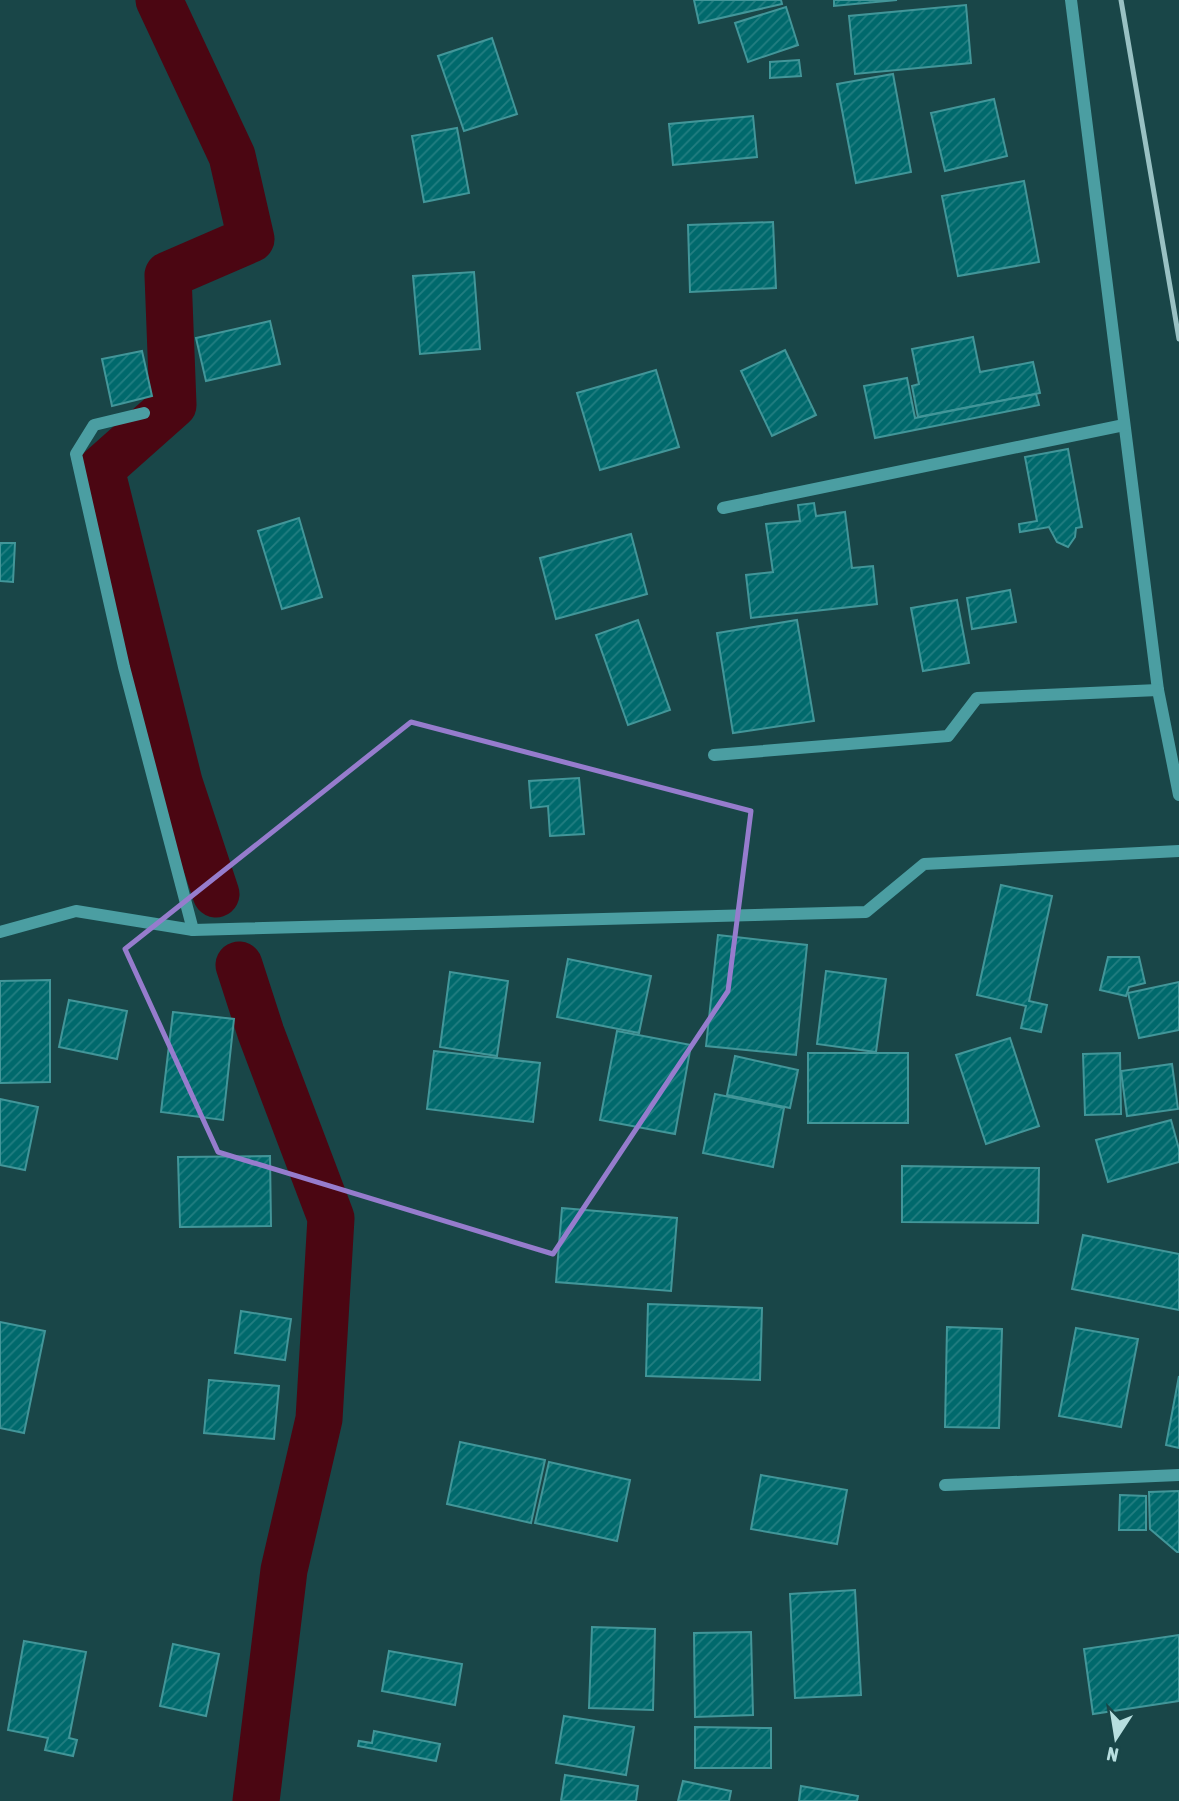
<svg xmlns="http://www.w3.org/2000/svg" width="1179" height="1801" font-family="'Asap Condensed',sans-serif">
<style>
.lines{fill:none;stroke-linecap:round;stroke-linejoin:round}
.canal{stroke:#4b0612;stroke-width:47}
.building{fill:url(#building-hatch);stroke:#429699;stroke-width:2}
.minor{stroke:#4b9ea2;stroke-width:12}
.rail{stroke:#99c1c3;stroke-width:5}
.marked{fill:none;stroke:#967ccd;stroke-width:5;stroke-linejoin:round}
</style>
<defs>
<pattern id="building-hatch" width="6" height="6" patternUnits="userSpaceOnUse" patternTransform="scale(1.75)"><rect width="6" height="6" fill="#00696c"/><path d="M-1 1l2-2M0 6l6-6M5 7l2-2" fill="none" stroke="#237e81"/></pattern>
</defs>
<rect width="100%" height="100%" fill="#194648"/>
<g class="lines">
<g class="canal">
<path d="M159 0 232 156 251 239 168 275 173 405 101 469 179 782 216 894"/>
<path d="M239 965 261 1033 331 1218 319 1419 284 1570 256 1801"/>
</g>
</g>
<g class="building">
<path d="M694 0H781L782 4 699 23Z"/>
<path d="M834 0H897L834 6Z"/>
<path d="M966 5 971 63 855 74 849 16Z"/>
<path d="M786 7 798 45 748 62 735 23Z"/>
<path d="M492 38 517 114 464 131 438 56Z"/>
<path d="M799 60 801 76 770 78V62Z"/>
<path d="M893 74 911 172 856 183 837 84Z"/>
<path d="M994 99 1007 156 945 171 931 113Z"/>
<path d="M753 116 757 157 673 165 669 124Z"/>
<path d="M457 128 469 193 424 202 412 136Z"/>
<path d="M1024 181 1039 262 958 276 942 196Z"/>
<path d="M773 222 776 288 690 292 688 225Z"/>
<path d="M474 272 480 349 420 354 413 276Z"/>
<path d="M270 321 280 364 206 381 196 338Z"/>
<path d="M973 337 980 372 1033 362 1040 393 918 417 912 386 919 384 912 349Z"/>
<path d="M785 350 816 415 772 436 741 371Z"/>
<path d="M142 351 152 396 112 406 102 359Z"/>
<path d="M656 370 679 447 600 470 577 393Z"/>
<path d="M907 378 915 418 1036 394 1039 405 875 438 864 386Z"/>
<path d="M1068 449 1082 527 1076 528 1075 537 1068 547 1057 542 1049 527 1020 532 1019 524 1037 521 1025 457Z"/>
<path d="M814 503 816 516 845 512 852 568 873 566 877 604 751 618 746 575 773 572 766 524 800 521 798 505Z"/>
<path d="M299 518 322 597 282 609 258 531Z"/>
<path d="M631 534 647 594 556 619 540 558Z"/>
<path d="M0 543H15L13 582 0 581Z"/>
<path d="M1010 590 1016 622 972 629 967 598Z"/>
<path d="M957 600 969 663 923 671 911 608Z"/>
<path d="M638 620 670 710 628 725 596 635Z"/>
<path d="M797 620 814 721 733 733 717 633Z"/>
<path d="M579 778 584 834 550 836 548 806 531 808 529 781Z"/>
<path d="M1001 885 1052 896 1029 1001 1047 1005 1041 1032 1021 1028 1026 1006 977 995Z"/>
<path d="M718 935 807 945 796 1055 706 1046Z"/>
<path d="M1108 957H1139L1145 983 1129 987 1126 996 1100 990Z"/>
<path d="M568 959 651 976 639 1033 557 1017Z"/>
<path d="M826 971 886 979 876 1052 817 1044Z"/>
<path d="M450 972 508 981 497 1056 440 1047Z"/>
<path d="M50 980V1082L0 1083V981Z"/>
<path d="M1179 982V1030L1139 1038 1128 993Z"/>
<path d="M69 1000 127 1011 117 1059 59 1047Z"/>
<path d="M173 1012 234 1019 223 1120 161 1112Z"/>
<path d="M617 1031 691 1045 675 1134 600 1120Z"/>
<path d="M1010 1038 1039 1126 986 1144 956 1055Z"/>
<path d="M434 1051 540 1063 533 1122 427 1109Z"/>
<rect x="808" y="1053" width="100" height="70"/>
<path d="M1120 1053 1121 1114 1085 1115 1083 1054Z"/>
<path d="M735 1056 798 1070 790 1108 727 1095Z"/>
<path d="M1172 1064 1178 1109 1127 1116 1121 1071Z"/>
<path d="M715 1094 784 1108 773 1167 703 1153Z"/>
<path d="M0 1099 38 1107 25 1170 0 1165Z"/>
<path d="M1171 1120 1179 1149V1162L1108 1182 1096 1140Z"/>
<path d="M270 1156 271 1226 180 1227 178 1157Z"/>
<path d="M902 1166 1039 1168 1038 1223 902 1222Z"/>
<path d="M562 1208 677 1218 671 1291 556 1282Z"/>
<path d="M1083 1235 1179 1254V1310L1072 1289Z"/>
<path d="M648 1304 762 1308 760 1380 646 1376Z"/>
<path d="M241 1311 291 1319 285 1360 235 1353Z"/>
<path d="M0 1322 45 1331 24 1433 0 1428Z"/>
<path d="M947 1327 1002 1329 999 1428 945 1427Z"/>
<path d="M1076 1328 1138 1339 1121 1427 1059 1416Z"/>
<path d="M1179 1376V1448L1166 1445Z"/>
<path d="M209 1380 279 1386 274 1439 204 1433Z"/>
<path d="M460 1442 545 1460 531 1523 447 1504Z"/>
<path d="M549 1462 630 1480 617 1541 535 1523Z"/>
<path d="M761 1475 847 1490 837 1544 751 1529Z"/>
<path d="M1179 1491V1552H1177L1150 1529 1149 1492Z"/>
<path d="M1120 1495 1146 1496V1530H1119Z"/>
<path d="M855 1590 861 1695 795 1698 790 1594Z"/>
<path d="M592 1627 655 1629 653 1710 589 1708Z"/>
<path d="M751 1632 753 1715 695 1717 694 1633Z"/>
<path d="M1179 1635V1701L1093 1714 1084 1649Z"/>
<path d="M24 1641 86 1652 69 1738 77 1740 73 1756 45 1750 48 1738 8 1730Z"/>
<path d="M173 1644 219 1654 206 1716 160 1706Z"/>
<path d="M389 1651 462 1664 455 1705 382 1691Z"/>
<path d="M564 1716 634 1727 626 1775 556 1763Z"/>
<path d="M695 1727 771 1728V1768H695Z"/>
<path d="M374 1731 440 1744 436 1761 358 1746 359 1741 372 1743Z"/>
<path d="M565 1775 638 1786 636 1801H561Z"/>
<path d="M683 1781 731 1791 729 1801H678Z"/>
<path d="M801 1786 858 1796 857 1801H799Z"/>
</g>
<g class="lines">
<g class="minor">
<path d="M1071 0 1158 690 1179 795"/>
<path d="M144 413 94 425 76 454 124 667 193 930"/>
<path d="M723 508 1124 425"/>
<path d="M714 755 948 736 977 698 1158 690"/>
<path d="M0 932 76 911 193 930 866 912 924 864 1179 851"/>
<path d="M945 1485 1179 1475"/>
</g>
<path class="rail" d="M1121 0 1179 339"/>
</g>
<path class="marked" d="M411 722 751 811 728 991 553 1254 218 1152 125 949Z"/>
<g transform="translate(1116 1738) rotate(192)" stroke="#194648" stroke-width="5" paint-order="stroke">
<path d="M0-5L12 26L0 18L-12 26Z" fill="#b7dedf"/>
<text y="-10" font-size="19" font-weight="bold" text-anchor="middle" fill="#b7dedf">N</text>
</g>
</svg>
